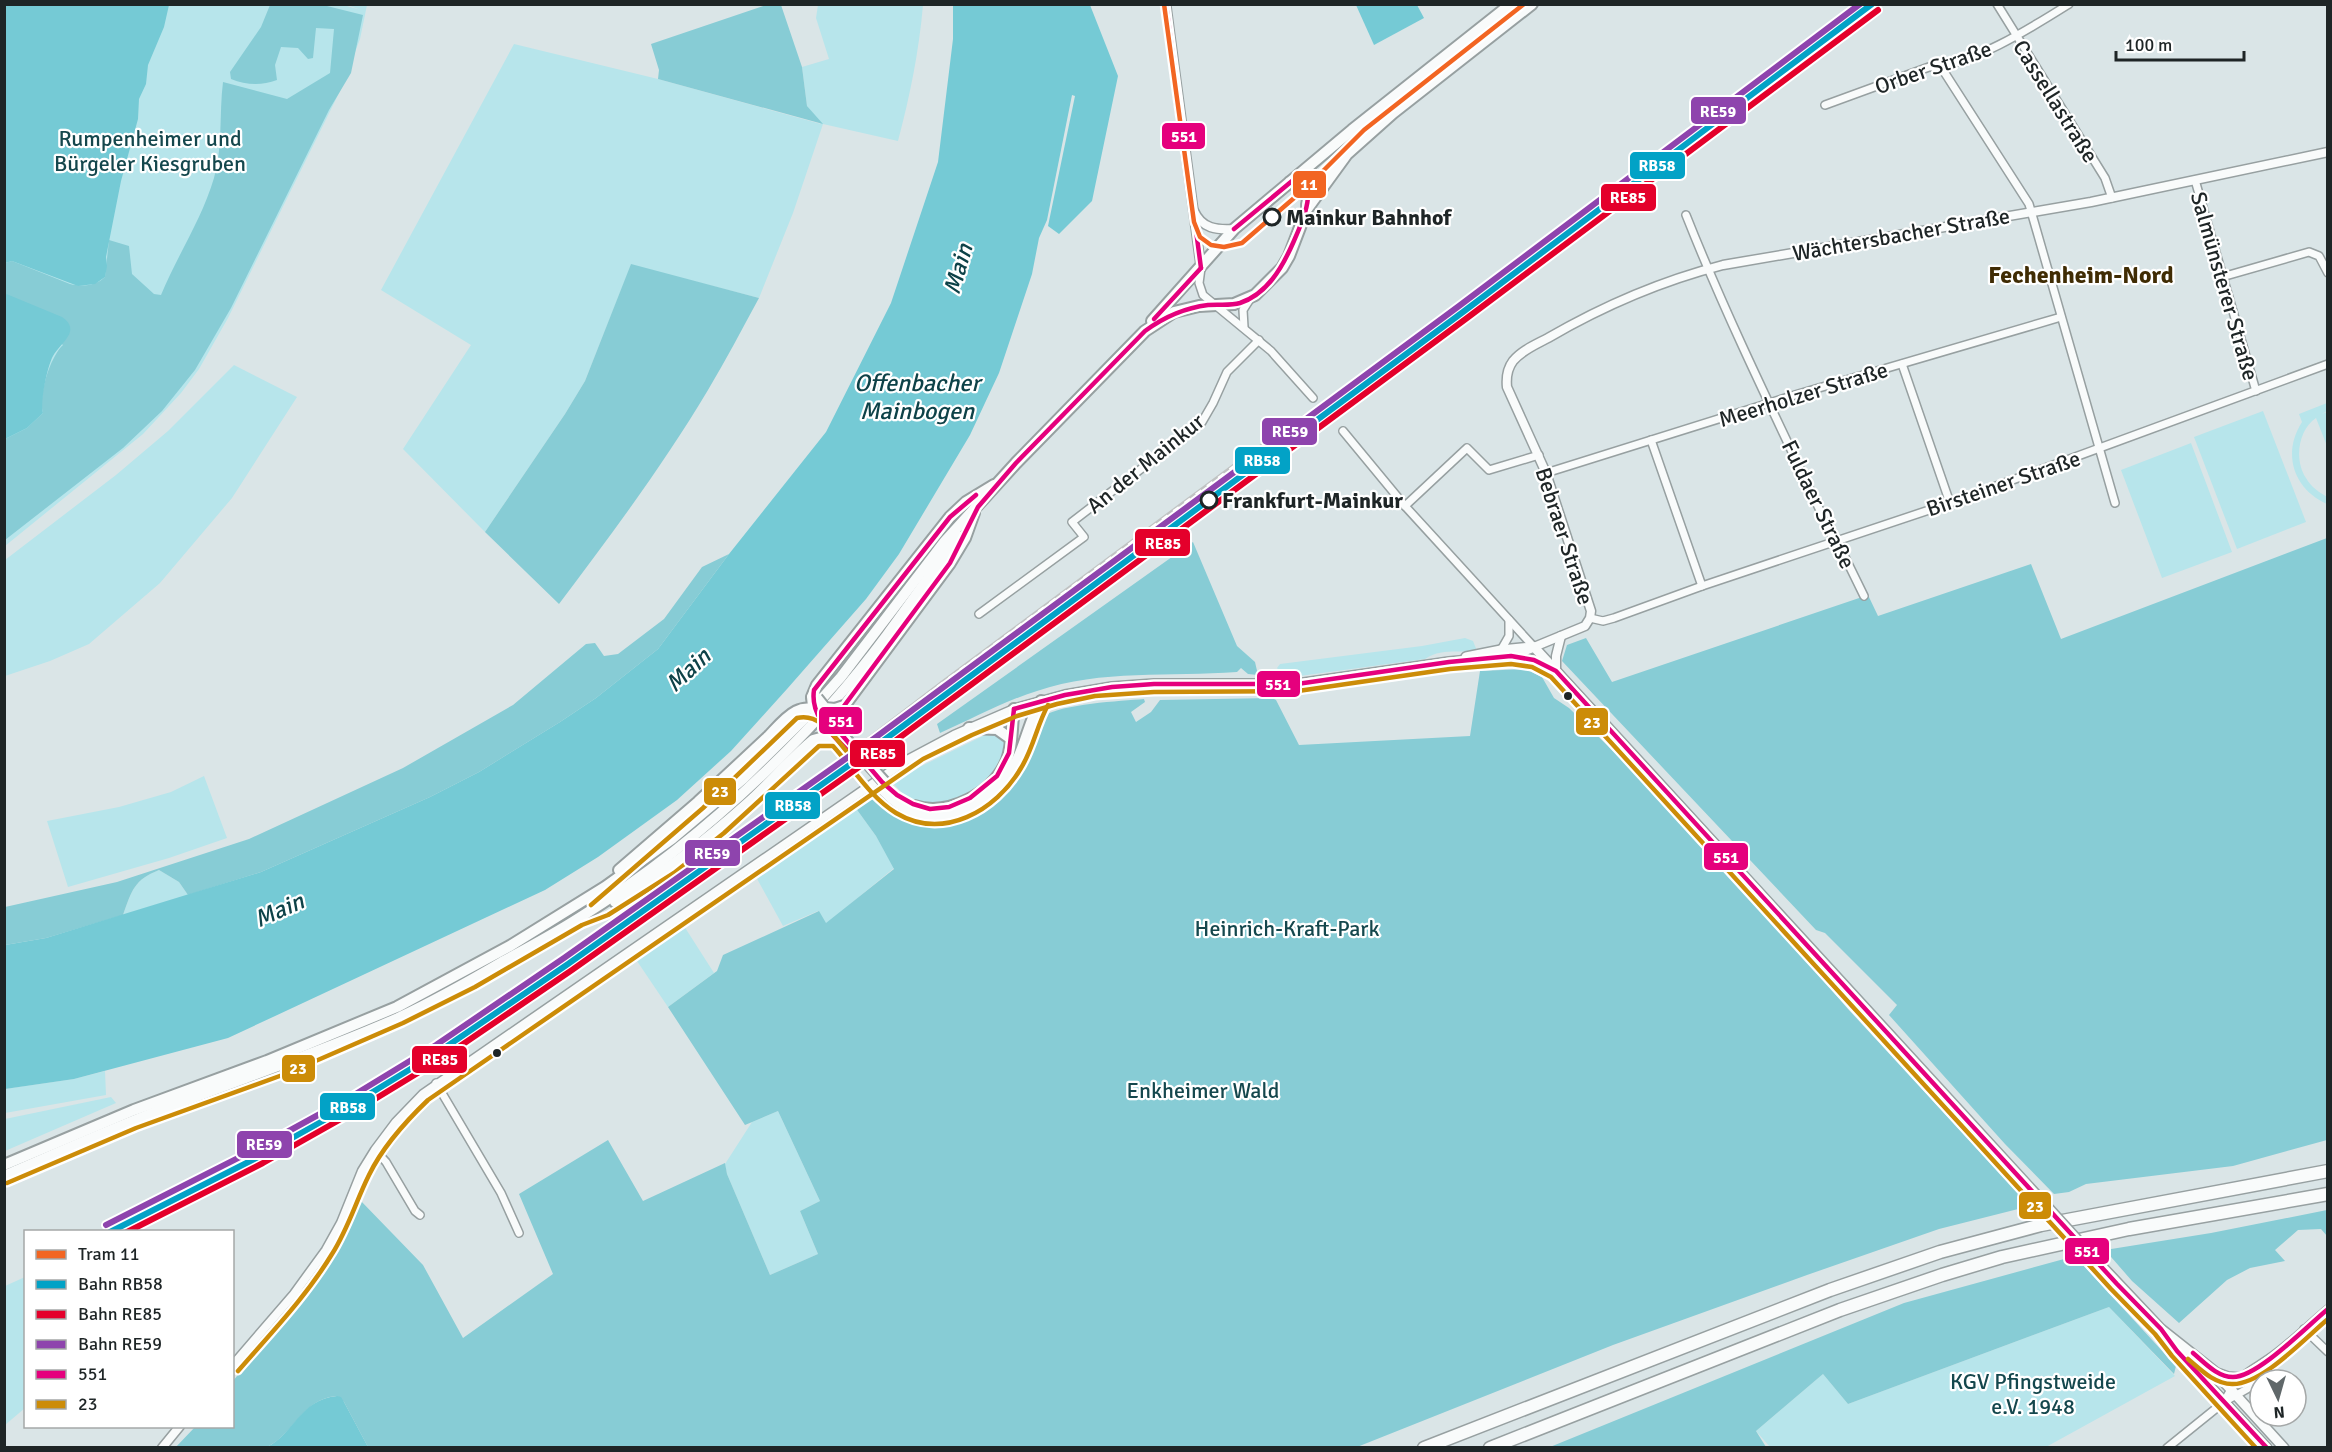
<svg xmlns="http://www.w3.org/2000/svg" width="2332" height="1452" font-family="Signika,sans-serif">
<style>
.green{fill:#b7e5eb}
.forest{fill:#87ccd5}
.water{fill:#75cad5}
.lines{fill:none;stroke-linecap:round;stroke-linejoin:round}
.minor-casing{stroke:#97a0a1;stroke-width:10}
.tertiary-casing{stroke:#97a0a1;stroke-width:11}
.secondary-casing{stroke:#97a0a1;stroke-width:12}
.primary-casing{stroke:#97a0a1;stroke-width:14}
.motorway-casing{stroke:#97a0a1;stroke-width:15}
.minor{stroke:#f9fbfb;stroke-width:7}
.tertiary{stroke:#f9fbfb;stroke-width:8}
.secondary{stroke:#f9fbfb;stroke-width:9}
.primary{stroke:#f9fbfb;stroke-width:10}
.motorway{stroke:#f9fbfb;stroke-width:12}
.rail-casing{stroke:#c0c3c3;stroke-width:4.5}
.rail{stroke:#fff;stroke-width:2;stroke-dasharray:7;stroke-linecap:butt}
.secondary-bridge-casing{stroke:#97a0a1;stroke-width:12;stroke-linecap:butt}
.primary-bridge-casing{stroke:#97a0a1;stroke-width:14;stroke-linecap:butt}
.secondary-bridge{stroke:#f9fbfb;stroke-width:9}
.primary-bridge{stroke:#f9fbfb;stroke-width:10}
.bus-1-casing{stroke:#fff;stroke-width:9}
.bus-2-casing{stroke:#fff;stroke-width:9}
.bus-1{stroke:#e5007d;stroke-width:4.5}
.bus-2{stroke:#cc8c08;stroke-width:4.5}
.rail-1-casing{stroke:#fff;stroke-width:10}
.rail-2-casing{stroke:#fff;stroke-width:10}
.rail-3-casing{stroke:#fff;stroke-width:10}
.rail-1{stroke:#02a2c6;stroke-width:6}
.rail-2{stroke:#e4002b;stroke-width:6}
.rail-3{stroke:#8e44ad;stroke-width:6}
.tram-1-casing{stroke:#fff;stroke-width:9}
.tram-1{stroke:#f26522;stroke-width:4.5}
.stop-dot{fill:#fff;stroke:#1e2526;stroke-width:3}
.bus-dot{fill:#1e2526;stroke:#fff;stroke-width:2}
.labels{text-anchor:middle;stroke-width:4.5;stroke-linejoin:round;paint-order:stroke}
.street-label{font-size:22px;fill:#1e2526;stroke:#fff}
.park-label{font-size:22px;fill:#14474d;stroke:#fff}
.stop-label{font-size:22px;font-weight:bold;fill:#1e2526;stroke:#fff;text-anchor:start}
.water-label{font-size:24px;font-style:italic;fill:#0d4248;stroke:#fff}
.neighbourhood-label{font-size:24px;font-weight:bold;fill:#402c04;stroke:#fff}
.line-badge{stroke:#fff;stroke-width:2}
.badge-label{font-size:16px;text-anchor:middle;font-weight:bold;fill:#fff}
</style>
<rect width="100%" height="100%" fill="#dae5e7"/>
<g class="green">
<path d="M340 4 361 10 347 5H367L360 39 341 89 228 318 199 369 181 393 143 434 5 546V5Z"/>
<path d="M818 5H923C919 51 910 96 898 141L823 124 793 213 759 298 631 265 585 381 565 414 485 532 403 449 471 345 381 290 514 44 658 79 821 124 807 106 802 67 829 59 816 18Z"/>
<path d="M234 365 297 397 232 498 160 583 89 644 50 661 5 676V560L116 475 168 431Z"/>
<path d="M2327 403V411L2322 414 2327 412V446L2316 418C2298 430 2294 460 2306 478 2311 487 2319 492 2327 497V504C2293 489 2282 453 2302 422L2299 414Z"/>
<path d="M2263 411 2306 522 2237 549 2194 437Z"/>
<path d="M2191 443 2232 552 2162 578 2121 470Z"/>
<path d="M1465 638 1473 641 1477 651C1459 653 1441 648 1425 659L1285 678 1277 668 1280 664 1422 646Z"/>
<path d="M987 734 998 736 1007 744 1003 764 979 789 942 806 918 803 903 794 891 781Z"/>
<path d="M204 776 227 838 169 858 68 887 47 821 119 807 171 792Z"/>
<path d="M855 807 876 836 894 868 826 924 818 911 783 926 755 875Z"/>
<path d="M159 870 179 882 188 895 123 915C132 890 134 880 159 870Z"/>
<path d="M684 926 714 973 668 1007 637 961Z"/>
<path d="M105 1071 106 1095 5 1113 4 1089 74 1079Z"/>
<path d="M111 1097 116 1103 5 1151V1119Z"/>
<path d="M778 1111 820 1201 800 1211 818 1254 770 1275 727 1174 725 1164 752 1122Z"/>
<path d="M25 1277V1408L5 1425V1286Z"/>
<path d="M2109 1307 2175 1376 2046 1447H1770L1756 1431 1823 1374 1848 1404Z"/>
</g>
<g class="forest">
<path d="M270 5H323L363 15 351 73 329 110 231 308 195 370 162 411 123 448 5 540V439L27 428 43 413C38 396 50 357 63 345L5 293V263L12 261 70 284C82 287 96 286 105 277L109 240 129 246 132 274 154 294 161 295C177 256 202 219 214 178 223 147 219 114 223 82L287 99 330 73 334 29 316 28 313 58 308 59 298 48 281 47 275 65 277 80C261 86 246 85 231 79L230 72 261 27Z"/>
<path d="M766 5H781L802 67 807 106 823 124 658 79 659 70 651 44Z"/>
<path d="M631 264 759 298C742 329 726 360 708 390 664 464 611 535 559 604L485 532 565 414 585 381Z"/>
<path d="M2327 538V1140L2233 1166 2086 1184 2069 1192 2054 1194 2005 1144 1889 1015 1897 1005 1825 933 1816 930 1562 661 1567 645 1586 638 1612 682 1868 595 1878 616 2031 564 2061 639Z"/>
<path d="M1193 542 1237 646 1255 662 1258 675 1248 674 1241 668 1237 672C1170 677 1102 669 1037 691 1004 701 972 719 940 733L937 724Z"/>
<path d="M729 554 658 649 596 698 560 722 479 772 430 797 261 872 188 895 179 882 159 870C134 880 132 890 123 915L46 938 5 945V907L117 882 249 839 403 768 513 705 586 644 595 643 604 656 618 654 664 619 702 567Z"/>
<path d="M1525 669 1542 677 1554 698 1569 708 1650 787 1734 877 1848 1009 2030 1206 1939 1229 1807 1275 1613 1345 1357 1447H368L344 1402 336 1396C301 1400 294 1434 267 1447L175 1448 195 1427 232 1426 233 1381 331 1258 359 1199 423 1265 463 1338 553 1274 519 1194 608 1140 643 1201 725 1163 727 1174 770 1275 818 1254 800 1211 820 1201 778 1111 745 1125 668 1007 717 971 723 955 819 911 826 923 894 869 876 836 855 807 873 793C882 801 891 812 901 817 947 836 995 809 1019 770 1028 757 1034 723 1044 716 1061 704 1121 701 1144 699L1145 702 1131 712 1136 722 1151 712 1160 700 1272 698 1276 700 1299 745 1470 736 1480 671Z"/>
<path d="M2327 1210V1236L2321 1229 2298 1230 2275 1250 2285 1261 2250 1268 2227 1280 2179 1323 2132 1281 2105 1250 2211 1233Z"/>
<path d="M2075 1256 2176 1366 2174 1374 2109 1307 1848 1404 1823 1374 1756 1431 1766 1447H1550L1904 1303Z"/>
</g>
<g class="water">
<path d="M4 5H169L164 27 148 65 146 84 139 99 138 119 121 181 106 257 107 266 105 277 95 284 78 286 12 261 5 263Z"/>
<path d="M953 5H1090L1118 76 1092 201 1059 234 1048 226 1075 96 1072 95 1047 220 1039 238 1032 274 999 373 970 435 899 554 866 599 787 689 731 751 677 800 598 857 545 890 228 1038 74 1079 5 1089V945L46 938 261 872 430 797 479 772 560 722 596 698 658 649 729 554 826 432 891 303 938 162 953 39Z"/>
<path d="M1356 5H1417L1424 18 1374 45Z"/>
<path d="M4 293 62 317C82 331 61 342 53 356 47 367 40 402 43 413L27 428 5 439Z"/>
<path d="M337 1396 341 1397 344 1402 368 1447H267C295 1433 299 1400 337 1396Z"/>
</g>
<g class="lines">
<defs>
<g id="minor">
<path d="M1997 4 2105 178 2112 198"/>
<path d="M1941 67 2029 204 2115 503"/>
<path d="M1825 105 1929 67C1970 67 2034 26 2069 4"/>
<path d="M2195 180 2256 391"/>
<path d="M1686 215C1730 326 1784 434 1835 542L1841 549 1864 596"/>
<path d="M1201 268 1199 283 1203 295 1271 351 1313 398"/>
<path d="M2222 277 2309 252 2319 256 2328 273"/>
<path d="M1244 327 1243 310 1250 299"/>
<path d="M1902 364 1950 503"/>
<path d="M1343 431 1405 506 1534 647"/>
<path d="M1651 440 1702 586"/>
<path d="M1546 473 1795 395 2061 317"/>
<path d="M1405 506 1467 448 1489 470 1539 455"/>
<path d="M979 614 1084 537 1072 522 1202 422 1213 403 1227 372 1259 340"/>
<path d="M1590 618 1603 621 1614 618 1702 586 1950 503 2328 364"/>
<path d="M1501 650 1509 636V620"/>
<path d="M436 1083 501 1193 519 1233"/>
<path d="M375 1150 386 1162 415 1211 420 1215"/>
<path d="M2304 1329 2328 1352"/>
<path d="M2217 1372 2228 1376 2241 1377"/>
<path d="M2254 1382 2255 1402 2261 1419"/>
<path d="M2224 1402C2239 1371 2254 1371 2278 1352 2295 1339 2311 1323 2328 1309"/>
<path d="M2167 1448 2224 1402 2247 1389 2258 1378 2278 1353"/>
</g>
<g id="tertiary">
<path d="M1166 4 1201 268"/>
<path d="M1194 211C1202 229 1217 230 1234 229"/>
<path d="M1534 647 1585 626 1590 618 1591 611 1546 473 1507 387C1506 377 1507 369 1513 361 1522 350 1537 344 1548 338 1603 306 1661 281 1723 265L2091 202 2328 152"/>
<path d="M1556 671V656L1561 636"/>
<path d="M232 1366 294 1294 326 1250 341 1223 362 1171 375 1150 396 1122 423 1094 907 760 954 735 1014 709"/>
<path d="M162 1448 180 1426"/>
</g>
<g id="secondary">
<path d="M1534 647 2042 1201"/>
<path d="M1466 657 1501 650 1532 647"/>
<path d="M1517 657 1534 660 1549 667"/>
<path d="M1014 709 1065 695 1112 687 1154 684H1297L1449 662 1511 656 1534 647"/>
<path d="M2092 1256 2161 1329 2214 1371 2284 1448"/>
<path d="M2164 1333 2177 1351 2267 1448"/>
</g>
<g id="primary">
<path d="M1290 182 1297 179 1307 184 1309 193 1307 205"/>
<path d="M1152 321 1234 229 1352 130 1511 4"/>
<path d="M812 697 817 685 950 517 966 502 994 485"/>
<path d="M969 728 997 729 1011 739"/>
<path d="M842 735 840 715 844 706 950 563 965 538 974 513"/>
<path d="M883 790C927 838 985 815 1015 764 1026 744 1029 721 1041 701"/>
<path d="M914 806C948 817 993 794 1007 760 1013 744 1011 726 1014 709"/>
<path d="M619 870 698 802 769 736"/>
<path d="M615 902C663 874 708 839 749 802 771 782 790 759 813 740L824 737 837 739"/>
<path d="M4 1165 134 1110 267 1061 397 1007 510 946 605 887 672 839 743 779 803 720 841 677 945 541 1016 463 1145 331 1174 312 1199 306 1234 304 1255 295 1282 268 1289 256 1307 209 1347 154 1393 113 1532 4"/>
<path d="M4 1176C62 1151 120 1125 179 1103 252 1075 326 1050 398 1018 434 1001 468 982 502 962 528 948 554 934 579 918 674 859 759 784 834 701 879 650 918 592 958 536"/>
</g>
<g id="motorway">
<path d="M1424 1448 1830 1290 1940 1252 2041 1225 2328 1171"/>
<path d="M1490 1448 1840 1310 1942 1275 2002 1257 2129 1229 2328 1194"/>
</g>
</defs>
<use href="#minor" class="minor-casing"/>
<use href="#tertiary" class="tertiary-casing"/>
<use href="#secondary" class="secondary-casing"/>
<use href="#primary" class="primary-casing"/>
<use href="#motorway" class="motorway-casing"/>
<use href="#minor" class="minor"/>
<use href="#tertiary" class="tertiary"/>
<use href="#secondary" class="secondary"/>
<use href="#primary" class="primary"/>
<use href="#motorway" class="motorway"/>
<defs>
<g id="rail">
<path d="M1463 312 1514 280"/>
<path d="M568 964 627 916 785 803 942 683 1250 454 1301 419 1398 359"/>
<path d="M471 1038 537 986"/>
</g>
</defs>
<use href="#rail" class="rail-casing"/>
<use href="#rail" class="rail"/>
<defs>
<path id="secondary-bridge" d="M2042 1201 2092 1256"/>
<g id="primary-bridge">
<path d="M812 697 813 706 818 715"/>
<path d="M817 698 825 708 835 709 844 706"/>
<path d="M769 736C784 720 801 697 824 715L888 786"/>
</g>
</defs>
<use href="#secondary-bridge" class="secondary-bridge-casing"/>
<use href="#primary-bridge" class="primary-bridge-casing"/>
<use href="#secondary-bridge" class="secondary-bridge"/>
<use href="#primary-bridge" class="primary-bridge"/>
<defs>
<g id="bus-1">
<path d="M1166 4 1201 268"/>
<path d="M1154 319 1201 268"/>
<path d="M1014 709 1065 695 1112 687 1154 684H1297L1449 662 1511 656 1534 660 1556 671 2117 1284 2161 1329 2177 1351 2267 1448"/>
<path d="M1014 709 1009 753 997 776 970 798 949 807 930 809 913 804 897 795 882 782 842 735 840 715 844 706 950 563 978 507 1016 463 1145 331C1164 317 1184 308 1208 305 1219 304 1230 306 1240 303 1267 294 1282 268 1293 243 1301 225 1310 206 1308 186L1301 179 1292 181 1234 229"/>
<path d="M847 750C831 733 810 716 814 690L950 517 976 495"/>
<path d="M2193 1353C2204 1362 2217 1377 2233 1377 2258 1377 2307 1326 2328 1309"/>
</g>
<g id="bus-2">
<path d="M591 905 703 808 797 718C820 712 835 738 848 753"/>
<path d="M7 1183 136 1128 288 1073 403 1023 475 987 582 925 608 915 674 873 724 833 819 746H833C853 768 870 797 896 813 943 841 996 811 1021 768 1033 749 1037 725 1048 705"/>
<path d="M2188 1359C2200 1369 2214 1384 2232 1384 2262 1385 2305 1338 2328 1319"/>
<path d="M238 1371C271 1333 306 1297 332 1254 348 1229 356 1201 369 1175 383 1146 405 1122 428 1100L923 759 972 735 1017 716 1057 704 1095 696 1154 692 1298 691 1450 669 1511 664 1532 667 1551 677 2111 1289 2155 1334 2172 1356 2256 1448"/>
</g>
</defs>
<use href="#bus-1" class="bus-1-casing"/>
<use href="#bus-2" class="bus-2-casing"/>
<use href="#bus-1" class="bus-1"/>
<use href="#bus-2" class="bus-2"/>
<defs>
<path id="rail-1" d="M110 1232 260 1156 353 1104 440 1051 568 964 872 749 1463 312 1872 4"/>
<path id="rail-2" d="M127 1232 263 1163 357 1110 444 1057 572 970 876 755 1467 318 1878 10"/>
<path id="rail-3" d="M106 1225 256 1149 349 1098 436 1045 564 958 868 743 1459 306 1860 4"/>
</defs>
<use href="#rail-1" class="rail-1-casing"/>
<use href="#rail-2" class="rail-2-casing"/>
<use href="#rail-3" class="rail-3-casing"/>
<use href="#rail-1" class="rail-1"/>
<use href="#rail-2" class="rail-2"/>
<use href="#rail-3" class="rail-3"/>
<defs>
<path id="tram-1" d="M1164 4 1194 222 1200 237 1211 245 1224 247 1242 243 1308 186 1364 130 1524 4"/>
</defs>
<use href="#tram-1" class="tram-1-casing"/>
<use href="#tram-1" class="tram-1"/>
</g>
<g class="stop-dot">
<circle cx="1272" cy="217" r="8"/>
<circle cx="1209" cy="500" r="8"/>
</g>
<g class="bus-dot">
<circle cx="1568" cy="696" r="5"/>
<circle cx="497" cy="1053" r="5"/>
</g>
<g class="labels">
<g class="street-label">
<text transform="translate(1933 67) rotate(-19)" y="8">Orber Straße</text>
<text transform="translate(2056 101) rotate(58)" y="8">Cassellastraße</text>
<text transform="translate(1901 234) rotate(-10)" y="8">Wächtersbacher Straße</text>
<text transform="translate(2225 286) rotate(74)" y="8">Salmünsterer Straße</text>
<text transform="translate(1803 394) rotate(-17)" y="8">Meerholzer Straße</text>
<text transform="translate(1145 463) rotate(-39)" y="8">An der Mainkur</text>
<text transform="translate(2003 483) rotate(-19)" y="8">Birsteiner Straße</text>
<text transform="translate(1819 504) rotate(64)" y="8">Fuldaer Straße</text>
<text transform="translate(1565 536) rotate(72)" y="8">Bebraer Straße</text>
</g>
<g class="park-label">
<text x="150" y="146">Rumpenheimer und<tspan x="150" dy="25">Bürgeler Kiesgruben</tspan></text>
<text x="1287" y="936">Heinrich-Kraft-Park</text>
<text x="1203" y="1098">Enkheimer Wald</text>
<text x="2033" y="1389">KGV Pfingstweide<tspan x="2033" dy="25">e.V. 1948</tspan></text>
</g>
<g class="stop-label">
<text x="1286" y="225">Mainkur Bahnhof</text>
<text x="1222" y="508">Frankfurt-Mainkur</text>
</g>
<g class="water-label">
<text transform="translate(958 269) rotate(-74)" y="8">Main</text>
<text x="917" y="391">Offenbacher<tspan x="917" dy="28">Mainbogen</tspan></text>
<text transform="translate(688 670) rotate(-43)" y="8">Main</text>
<text transform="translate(279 910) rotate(-24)" y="8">Main</text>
</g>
<g class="neighbourhood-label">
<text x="2081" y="283">Fechenheim-Nord</text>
</g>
</g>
<g class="line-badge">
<rect x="1690" y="96" width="57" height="29" rx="6" fill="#8e44ad"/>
<rect x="1161" y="122" width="45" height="28" rx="6" fill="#e5007d"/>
<rect x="1629" y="151" width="57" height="29" rx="6" fill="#02a2c6"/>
<rect x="1292" y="170" width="35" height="29" rx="6" fill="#f26522"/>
<rect x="1600" y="183" width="57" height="29" rx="6" fill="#e4002b"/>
<rect x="1261" y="417" width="57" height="29" rx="6" fill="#8e44ad"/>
<rect x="1234" y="446" width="57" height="29" rx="6" fill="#02a2c6"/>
<rect x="1134" y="528" width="57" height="29" rx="6" fill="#e4002b"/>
<rect x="1256" y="670" width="45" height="28" rx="6" fill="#e5007d"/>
<rect x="818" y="706" width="45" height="29" rx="6" fill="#e5007d"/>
<rect x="1575" y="707" width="34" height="29" rx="6" fill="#cc8c08"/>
<rect x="849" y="739" width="57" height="29" rx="6" fill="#e4002b"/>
<rect x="703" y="777" width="34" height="29" rx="6" fill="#cc8c08"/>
<rect x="764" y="791" width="57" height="29" rx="6" fill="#02a2c6"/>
<rect x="684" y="839" width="57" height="28" rx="6" fill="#8e44ad"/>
<rect x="1703" y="842" width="46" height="29" rx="6" fill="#e5007d"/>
<rect x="411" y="1045" width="57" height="29" rx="6" fill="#e4002b"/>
<rect x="281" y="1054" width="35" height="29" rx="6" fill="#cc8c08"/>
<rect x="319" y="1092" width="57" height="29" rx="6" fill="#02a2c6"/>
<rect x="236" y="1130" width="57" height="29" rx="6" fill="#8e44ad"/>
<rect x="2018" y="1191" width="34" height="29" rx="6" fill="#cc8c08"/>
<rect x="2064" y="1237" width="46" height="28" rx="6" fill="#e5007d"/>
</g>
<g class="badge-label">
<text x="1718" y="117">RE59</text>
<text x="1184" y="142">551</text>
<text x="1657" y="171">RB58</text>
<text x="1309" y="190">11</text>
<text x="1628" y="203">RE85</text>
<text x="1290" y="437">RE59</text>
<text x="1262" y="466">RB58</text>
<text x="1163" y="549">RE85</text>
<text x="1278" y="690">551</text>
<text x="841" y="727">551</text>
<text x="1592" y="728">23</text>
<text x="878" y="759">RE85</text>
<text x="720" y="797">23</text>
<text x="793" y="811">RB58</text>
<text x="712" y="859">RE59</text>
<text x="1726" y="863">551</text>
<text x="440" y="1065">RE85</text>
<text x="298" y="1074">23</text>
<text x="348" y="1113">RB58</text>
<text x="264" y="1150">RE59</text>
<text x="2035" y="1212">23</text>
<text x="2087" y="1257">551</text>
</g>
<rect width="2332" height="1452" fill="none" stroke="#1e2526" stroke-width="12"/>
<rect x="24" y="1230" width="210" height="198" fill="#ffffff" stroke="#a5a8a8" stroke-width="1.5"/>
<rect x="36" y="1250" width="30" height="9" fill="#f26522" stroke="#a5a8a8" stroke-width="1.5"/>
<text x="78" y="1260" font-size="18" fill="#1e2526">Tram 11</text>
<rect x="36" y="1280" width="30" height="9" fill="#02a2c6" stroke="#a5a8a8" stroke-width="1.5"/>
<text x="78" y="1290" font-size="18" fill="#1e2526">Bahn RB58</text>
<rect x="36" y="1310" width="30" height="9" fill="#e4002b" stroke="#a5a8a8" stroke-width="1.5"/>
<text x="78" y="1320" font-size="18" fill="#1e2526">Bahn RE85</text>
<rect x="36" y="1340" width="30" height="9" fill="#8e44ad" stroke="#a5a8a8" stroke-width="1.5"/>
<text x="78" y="1350" font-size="18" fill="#1e2526">Bahn RE59</text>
<rect x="36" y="1370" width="30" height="9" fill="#e5007d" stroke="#a5a8a8" stroke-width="1.5"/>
<text x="78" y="1380" font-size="18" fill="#1e2526">551</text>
<rect x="36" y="1400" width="30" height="9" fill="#cc8c08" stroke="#a5a8a8" stroke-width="1.5"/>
<text x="78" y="1410" font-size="18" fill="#1e2526">23</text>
<g transform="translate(2278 1398) rotate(175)"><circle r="28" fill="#ffffff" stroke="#a5a8a8" stroke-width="1.5"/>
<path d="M0-4.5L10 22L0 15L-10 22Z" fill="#60686a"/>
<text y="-9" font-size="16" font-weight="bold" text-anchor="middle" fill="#1e2526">N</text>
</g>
<path d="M2116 51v9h128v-9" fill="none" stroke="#1e2526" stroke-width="3"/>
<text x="2125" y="51" font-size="18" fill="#1e2526" stroke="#ffffff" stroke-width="4.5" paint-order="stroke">100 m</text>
</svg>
